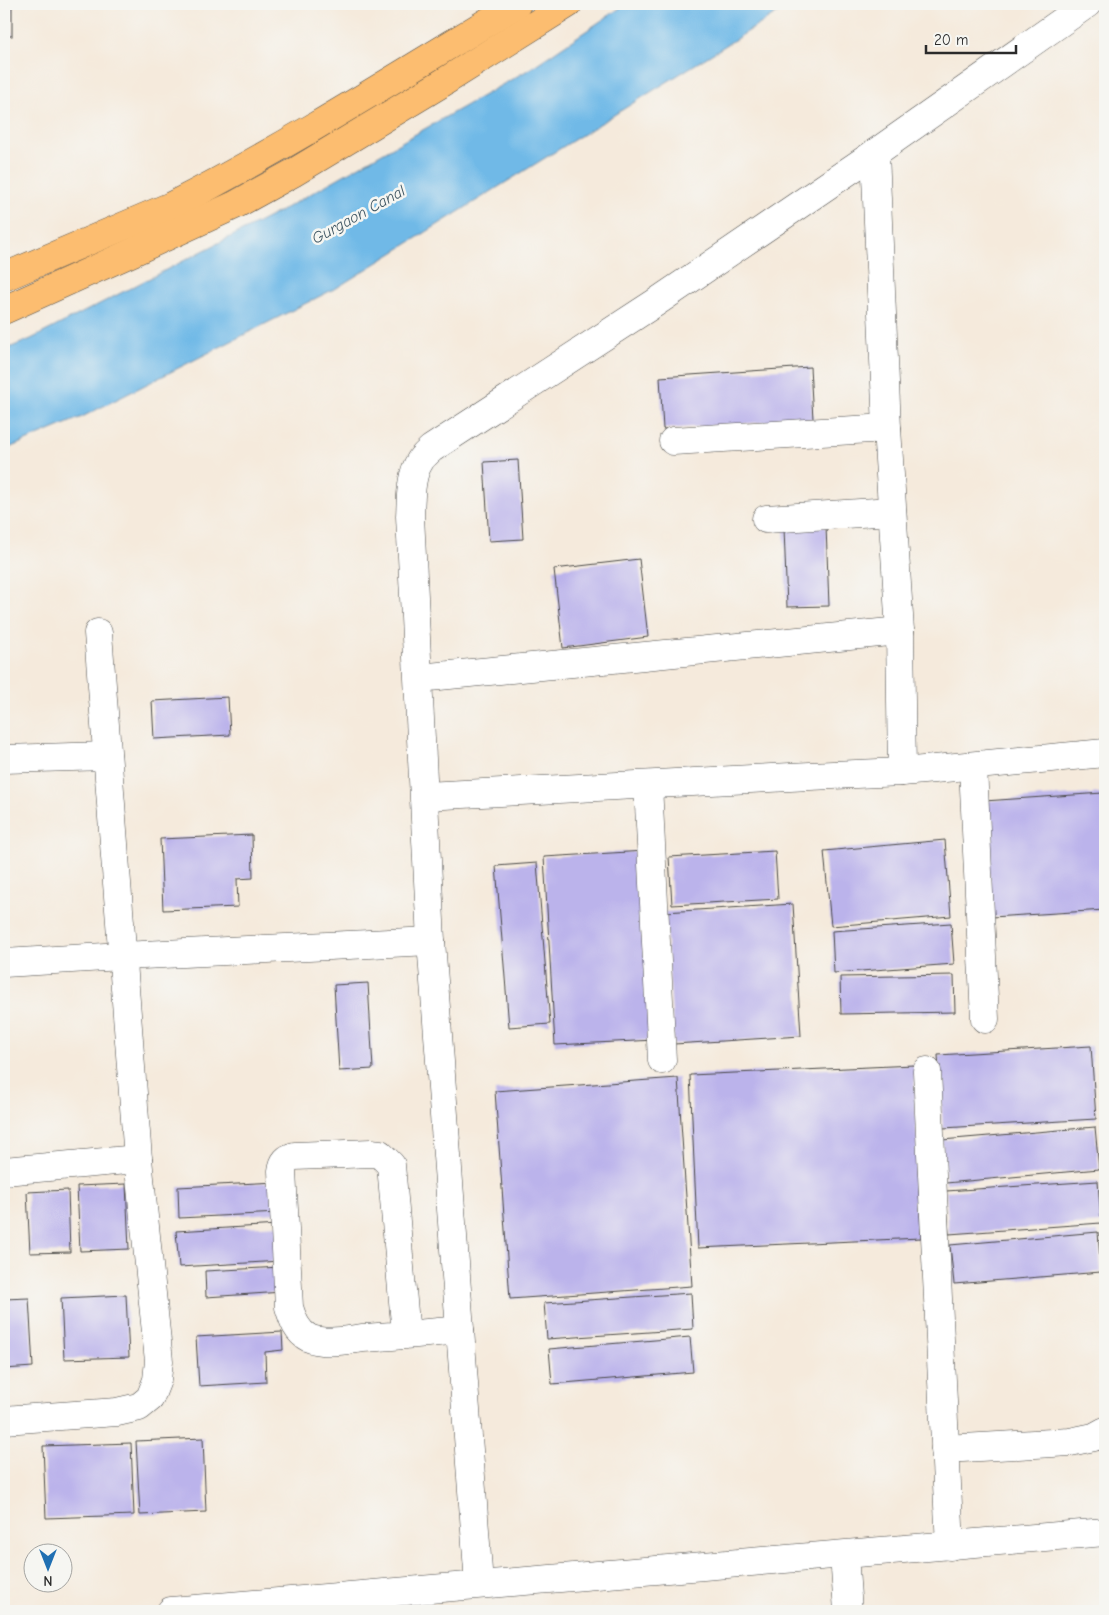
<svg xmlns="http://www.w3.org/2000/svg" width="1109" height="1615" font-family="'Comic Neue',sans-serif">
<style>
.water{fill:#6fb9e7;stroke:#4d7289}
.building{fill:#bbb3eb}
.lines{fill:none;stroke-linecap:round;stroke-linejoin:round}
.minor-casing{stroke:#494846;stroke-width:29}
.major-casing{stroke:#494846;stroke-width:29}
.minor{stroke:#fff;stroke-width:28}
.major{stroke:#fcbd6f;stroke-width:28}
.labels{text-anchor:middle;stroke-width:5;stroke-linejoin:round;paint-order:stroke}
.water-label{font-size:16px;font-style:italic;fill:#3f5663;stroke:#f6f6f2}
</style>
<rect width="100%" height="100%" fill="#f6f6f2"/>
<filter id="ink" filterUnits="userSpaceOnUse"><feTurbulence type="fractalNoise" baseFrequency=".02" numOctaves="2"/><feDisplacementMap in="SourceGraphic" scale="10" xChannelSelector="R" yChannelSelector="G"/><feConvolveMatrix kernelMatrix="1 2 1 2 8 2 1 2 1" color-interpolation-filters="sRGB"/></filter>
<filter id="wash" filterUnits="userSpaceOnUse"><feTurbulence type="fractalNoise" baseFrequency=".0096" numOctaves="4" result="noise"/><feDisplacementMap in="SourceGraphic" scale="20" xChannelSelector="R" yChannelSelector="G"/><feGaussianBlur stdDeviation="1.12" result="paint"/><feColorMatrix in="noise" values="0 0 0 0 0 0 0 0 0 0 0 0 0 0 0 0 0 1.4 0 .05"/><feComposite in="paint" operator="in"/></filter>
<g filter="url(#wash)">
<rect width="100%" height="100%" fill="#f5eadc"/>
<path class="water" d="M626 4H792L338 287 82 417 4 450V350L31 339 277 213 528 70Z"/>
<g id="blocks">
<g class="building">
<rect x="4" y="4" width="8" height="32"/>
<path d="M810 367 813 419 663 429 660 377Z"/>
<path d="M518 460 523 539 489 541 484 462Z"/>
<path d="M826 526 829 606 787 607 784 528Z"/>
<path d="M639 559 648 637 563 648 554 569Z"/>
<path d="M228 697 230 735 154 739 152 701Z"/>
<path d="M1103 793 1105 822V910L992 917 984 801Z"/>
<path d="M252 835 253 878 237 879 238 907 163 910 160 839Z"/>
<path d="M945 840 951 916 831 926 824 851Z"/>
<path d="M645 851 655 1040 555 1045 544 857Z"/>
<path d="M775 851 778 899 672 905 669 857Z"/>
<path d="M537 863 550 1024 509 1027 496 866Z"/>
<path d="M793 904 801 1036 674 1044 665 912Z"/>
<path d="M951 923 954 964 834 973 832 931Z"/>
<path d="M954 975 955 1012 841 1014 840 977Z"/>
<path d="M368 983 373 1069 339 1071 334 985Z"/>
<path d="M1091 1046 1096 1119 943 1128 938 1055Z"/>
<path d="M914 1065 921 1238 698 1248 690 1075Z"/>
<path d="M678 1078 692 1286 510 1299 495 1091Z"/>
<path d="M1095 1127 1099 1169 946 1183 942 1140Z"/>
<path d="M1098 1181 1101 1223 949 1234 946 1191Z"/>
<path d="M277 1182 279 1213 179 1218 178 1187Z"/>
<path d="M126 1184 129 1249 80 1251 77 1186Z"/>
<path d="M68 1190 70 1252 30 1253 27 1192Z"/>
<path d="M279 1225 281 1261 179 1267 176 1231Z"/>
<path d="M1098 1232 1101 1272 954 1284 950 1245Z"/>
<path d="M281 1267 283 1292 206 1297 205 1271Z"/>
<path d="M691 1293 693 1329 547 1339 544 1303Z"/>
<path d="M126 1295 129 1357 64 1359 61 1298Z"/>
<path d="M29 1298 33 1367 4 1369V1299Z"/>
<path d="M282 1332 283 1350 265 1352 266 1382 199 1386 196 1337Z"/>
<path d="M690 1337 693 1372 552 1384 549 1349Z"/>
<path d="M203 1438 206 1512 140 1515 136 1441Z"/>
<path d="M131 1443 134 1515 46 1518 43 1446Z"/>
</g>
</g>
</g>
<g filter="url(#ink)">
<use href="#blocks" fill-opacity="0" stroke="#494846" stroke-width="1"/>
<g class="lines">
<defs>
<g id="minor">
<path d="M875 153 887 428 900 631 902 772"/>
<path d="M673 441 887 428"/>
<path d="M766 519 892 511"/>
<path d="M419 678 900 631"/>
<path d="M4 759 107 756"/>
<path d="M973 767 985 1019"/>
<path d="M648 785 662 1060"/>
<path d="M425 796 810 776 902 772 1105 753"/>
<path d="M4 963 122 956 431 941"/>
<path d="M927 1071 950 1546"/>
<path d="M4 1171 138 1159"/>
<path d="M406 1335 391 1165 380 1154 371 1153 295 1156C286 1158 283 1162 282 1171L289 1307C293 1320 297 1332 309 1338 325 1345 347 1340 363 1338 396 1336 428 1333 460 1330"/>
<path d="M4 1420 117 1412 139 1407 150 1398 157 1380 159 1361 138 1159 98 633"/>
<path d="M945 1449 1070 1442 1094 1437 1105 1431"/>
<path d="M844 1555 848 1611"/>
<path d="M479 1584 431 941 410 516C411 499 410 476 420 461 422 457 427 453 431 449L655 303 875 153 1087 4"/>
<path d="M171 1611 1105 1532"/>
</g>
<g id="major">
<path d="M4 277 171 206C290 145 403 73 517 4"/>
<path d="M4 310 133 252 235 205 293 173 439 85 568 4"/>
</g>
</defs>
<use href="#minor" class="minor-casing"/>
<use href="#major" class="major-casing"/>
<use href="#minor" class="minor"/>
<use href="#major" class="major"/>
</g>
</g>
<g class="labels">
<g class="water-label">
<text transform="translate(358 214) rotate(-29)" y="6">Gurgaon Canal</text>
</g>
</g>
<rect width="1109" height="1615" fill="none" stroke="#f6f6f2" stroke-width="20"/>
<g transform="translate(48 1568) rotate(180)"><circle r="24" fill="#f6f6f2" stroke="#a5a5a2"/>
<path d="M0-4L9 19L0 12L-9 19Z" fill="#1f6fb2"/>
<text y="-8" font-size="14" font-weight="bold" text-anchor="middle" fill="#2b2b2b">N</text>
</g>
<path d="M926 45v8h90v-8" fill="none" stroke="#2b2b2b" stroke-width="2.5"/>
<text x="934" y="45" font-size="15" fill="#2b2b2b" stroke="#f6f6f2" stroke-width="4" paint-order="stroke">20 m</text>
</svg>
